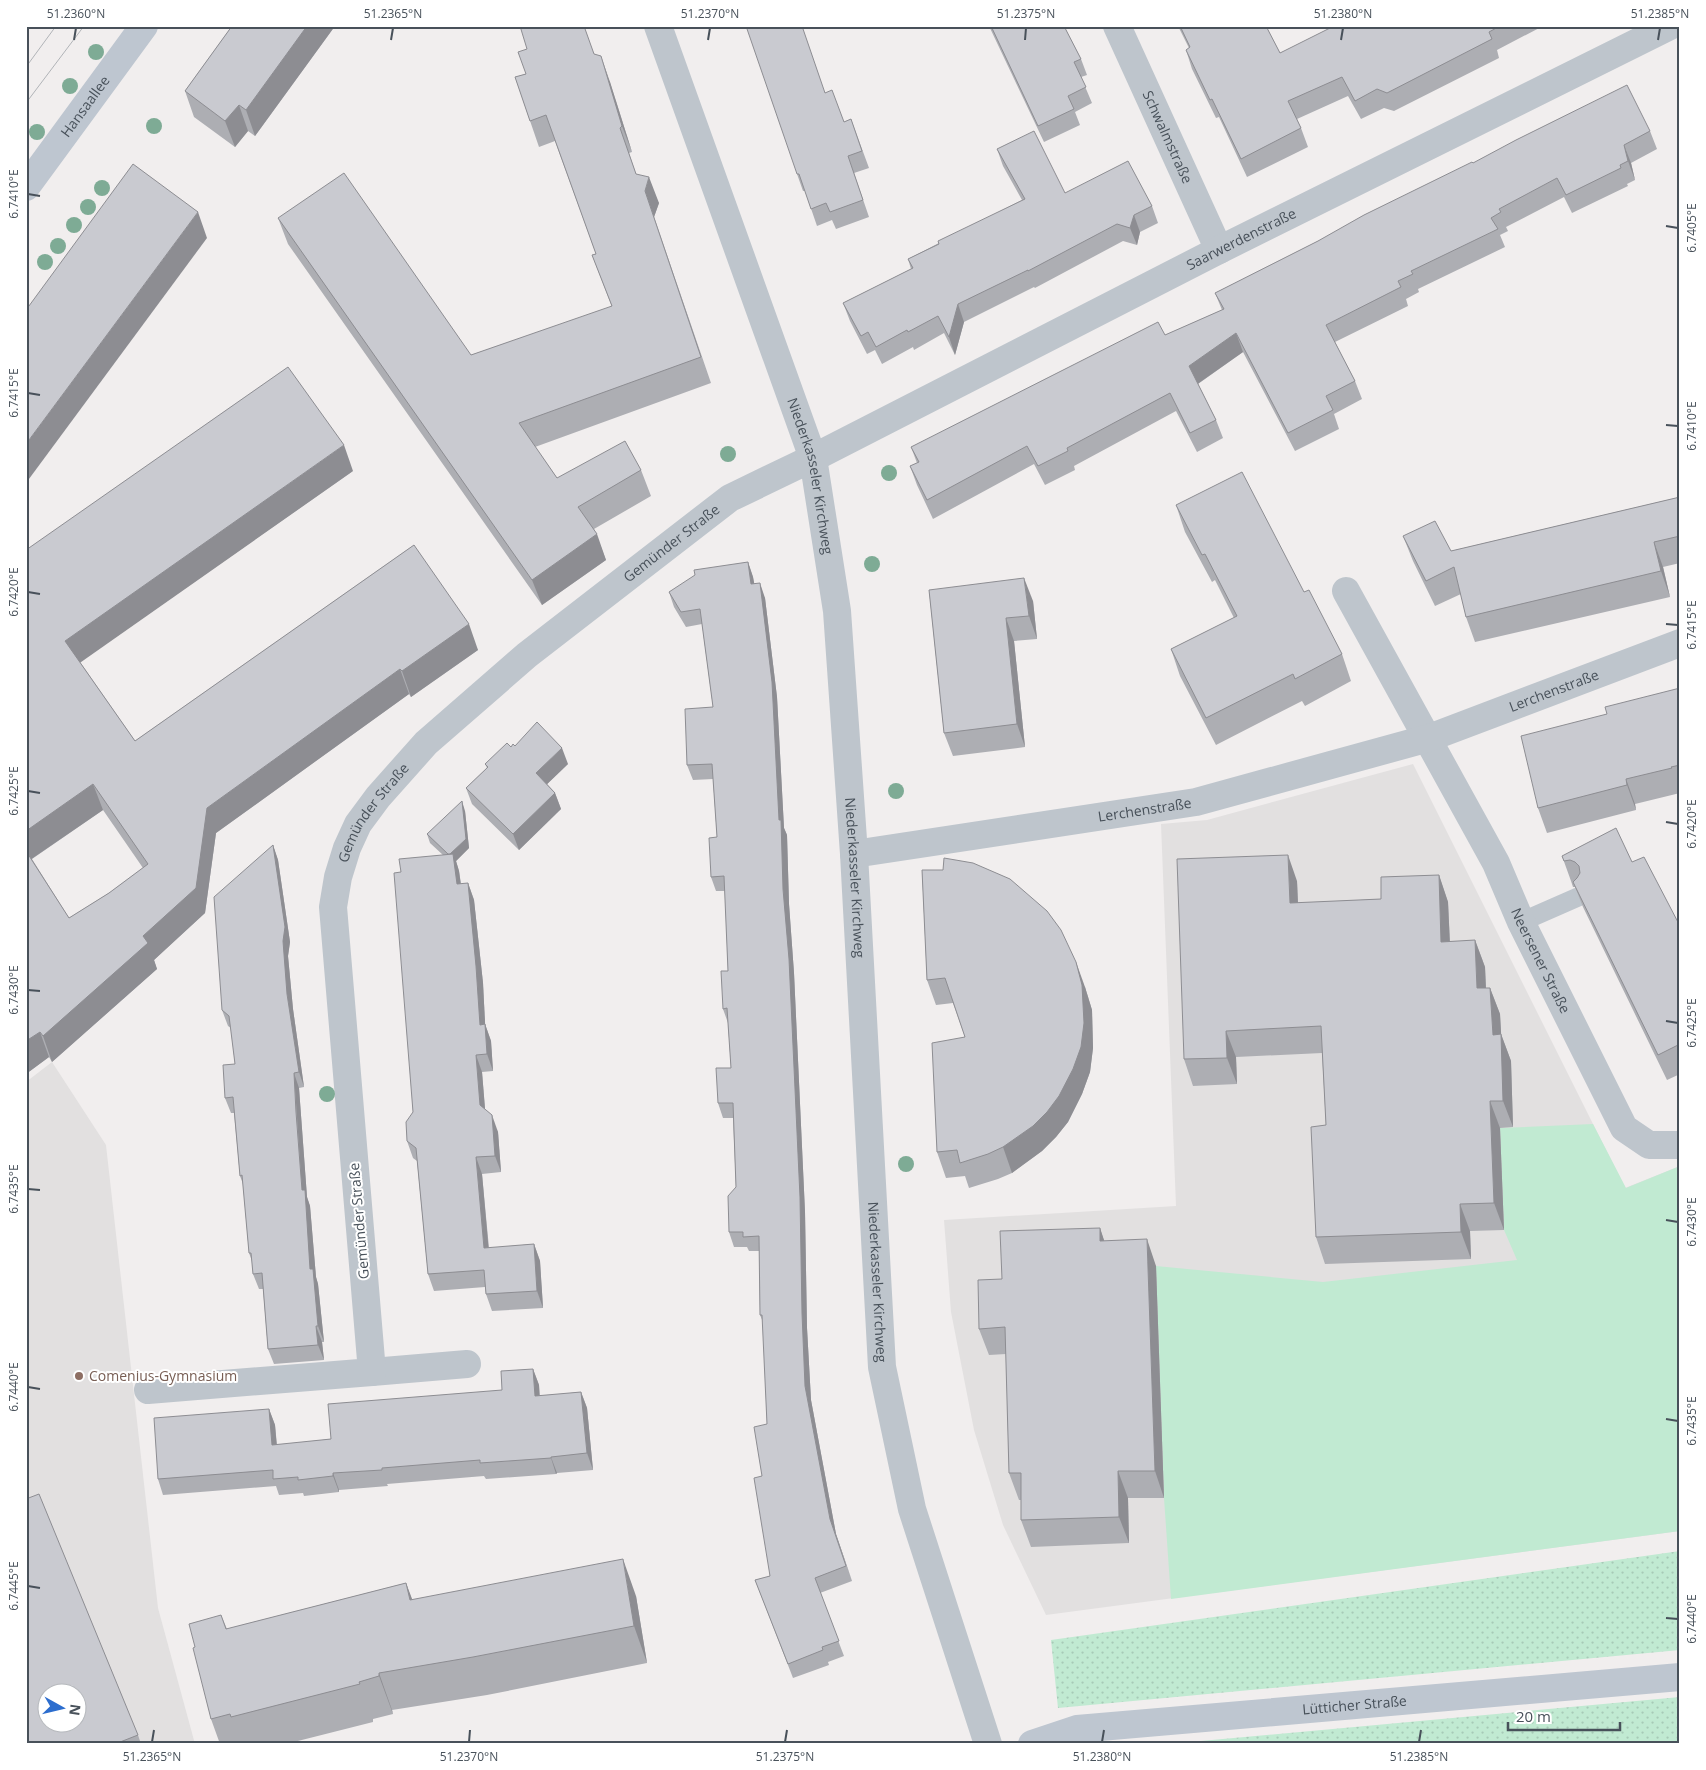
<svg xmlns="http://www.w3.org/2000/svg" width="1706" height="1770" font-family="'Open Sans',sans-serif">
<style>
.education{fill:#e2e0e0;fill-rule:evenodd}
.grass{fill:url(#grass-dots)}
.park{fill:#c1ead2}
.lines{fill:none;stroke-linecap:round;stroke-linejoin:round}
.lane{stroke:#bec5cc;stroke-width:19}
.street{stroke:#bec5cc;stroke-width:28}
.secondary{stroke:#bec6d0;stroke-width:28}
.tram{stroke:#b1b4b8;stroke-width:1}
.tree{fill:#7eab95}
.wall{fill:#adaeb3;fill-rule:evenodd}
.shaded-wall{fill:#8d8d92}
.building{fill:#c9cad0;stroke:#8d8d92;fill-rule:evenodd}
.ticks{fill:none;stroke:#48515a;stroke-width:2}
.education-dot{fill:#8d6e63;stroke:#fff;stroke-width:2}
.labels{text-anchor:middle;stroke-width:4;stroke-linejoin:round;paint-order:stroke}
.street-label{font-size:14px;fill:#48515a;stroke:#fff}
.education-label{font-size:14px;fill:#785e54;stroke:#fff;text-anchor:start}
.neatline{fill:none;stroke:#48515a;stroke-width:2}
.ticks-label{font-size:12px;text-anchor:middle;fill:#48515a}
</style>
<defs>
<pattern id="grass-dots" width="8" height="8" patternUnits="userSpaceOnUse" patternTransform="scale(1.25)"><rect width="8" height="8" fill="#c1ead2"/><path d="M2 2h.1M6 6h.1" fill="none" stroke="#a7cab7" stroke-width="1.8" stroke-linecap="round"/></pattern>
</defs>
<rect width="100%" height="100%" fill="#f1eeee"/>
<g class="education">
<path d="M1413 764 1625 1188 1680 1166V1531L1046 1615 1003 1525 974 1430 951 1312 944 1220 1176 1206 1161 824 1207 820Z"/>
<path d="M52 1062 106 1145 158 1608 195 1744H26V1082ZM48 1692H78V1722H48Z"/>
</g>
<g class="grass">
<path d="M1680 1551V1650L1058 1708 1051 1640Z"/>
<path d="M1680 1697V1744H1168Z"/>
</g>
<path class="park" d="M1593 1124 1626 1188 1680 1166V1531L1171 1599 1164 1498 1156 1266 1323 1282 1517 1260 1504 1230 1500 1128Z"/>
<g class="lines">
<path class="lane" d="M1521 922 1578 897"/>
<g class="street">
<path id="s1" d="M658 26 813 458 837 611 854 854 882 1367 912 1509 988 1744"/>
<path id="s2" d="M1117 26 1219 250"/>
<path id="s3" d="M1346 591 1496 863 1521 922 1624 1128 1649 1145H1680"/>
<path id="s4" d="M854 854 1196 802 1429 738 1680 643"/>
<path d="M372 1372 467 1364"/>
<path id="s5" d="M148 1390 372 1372 333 907 338 877 347 848 358 824 378 797 426 743 527 655 730 498 813 458 1219 250 1670 26"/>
</g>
<g class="secondary">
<path id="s6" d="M26 187 144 26"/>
<path id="s7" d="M1032 1744 1077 1729 1680 1677"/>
</g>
<g class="tram">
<path d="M26 67 56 26"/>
<path d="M26 103 84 26"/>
</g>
</g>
<g class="tree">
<circle cx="96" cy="52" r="8"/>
<circle cx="70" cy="86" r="8"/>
<circle cx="154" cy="126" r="8"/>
<circle cx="37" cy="132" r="8"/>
<circle cx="102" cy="188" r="8"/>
<circle cx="88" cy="207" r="8"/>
<circle cx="74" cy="225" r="8"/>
<circle cx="58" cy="246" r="8"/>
<circle cx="45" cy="262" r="8"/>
<circle cx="728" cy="454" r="8"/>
<circle cx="889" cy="473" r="8"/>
<circle cx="872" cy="564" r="8"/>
<circle cx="896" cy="791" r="8"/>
<circle cx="327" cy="1094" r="8"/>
<circle cx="906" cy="1164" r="8"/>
</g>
<g class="wall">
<path d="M232 26H335L255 136 248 131 235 147 194 117 185 91Z"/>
<path d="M989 26H1064L1081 59 1087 75 1081 77 1092 103 1075 112 1080 125 1044 142Z"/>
<path d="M1178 26H1266L1280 53 1348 26H1543L1497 50 1499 58 1394 111 1384 108 1361 119 1348 96 1297 119 1301 128 1308 147 1247 177 1219 117 1216 118 1192 69 1186 50 1189 48Z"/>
<path d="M594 54 610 82 632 152 629 153 636 174 659 203 654 217 711 383 535 447 557 478 641 470 651 496 594 529 606 560 542 605 288 244 278 218 471 355 612 307 592 255 596 254 555 141 539 147 515 77Z"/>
<path d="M825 93 844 122 851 119 869 168 854 173 869 217 836 229 832 220 817 226 805 191H803L797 174Z"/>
<path d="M1650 131 1657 149 1631 163 1635 180 1627 184 1628 186 1572 213 1564 197 1506 227 1508 231 1500 235 1505 247 1418 289 1419 292 1406 299 1408 306 1335 342 1355 381 1362 399 1334 414 1339 429 1295 451 1243 352 1198 384 1216 420 1223 438 1197 452 1176 411 1074 466 1075 470 1045 485 1034 464 933 519 917 485 910 466 917 463 911 447 1222 310 1215 293 1473 163Z"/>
<path d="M997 149 1065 193 1152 206 1158 223 1140 232 1137 245 1123 241 1035 288 1034 287 964 322 955 355 944 333 914 350 913 347 882 364 875 350 867 354 850 321 843 303 911 269 908 259 1022 200 1003 166Z"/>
<path d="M353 471 80 662 135 741 414 545 478 650 411 697 409 694 216 833 205 913 154 960 157 969 52 1062 49 1057 26 1074V550ZM103 810 143 868 109 893 69 918 32 859Z"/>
<path d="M1680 497V563L1663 567 1670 597 1475 642 1466 617 1461 594 1435 606 1413 561 1403 536 1451 551Z"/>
<path d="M1176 505 1304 592 1342 654 1351 681 1305 706 1302 701 1216 745 1180 676 1171 649 1234 618 1215 580 1212 582 1185 532Z"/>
<path d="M748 562 753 577 754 583 765 598 777 697 784 828 787 835 789 904 794 973 805 1212 807 1328 811 1400 836 1534 852 1581 820 1593 844 1656 828 1662 829 1665 793 1678 755 1580 770 1576 762 1476 767 1424 763 1322 760 1315 759 1251H749L747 1247H734L729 1232 736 1187 733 1118H723L718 1103 731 1068 728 1023 723 1009 728 971 725 891H716L711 877 717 837 713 779 693 780 687 765 713 707 702 624 686 627 674 607 669 592Z"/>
<path d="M929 590 1033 601 1037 639 1014 641 1025 747 953 756 944 733Z"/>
<path d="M1680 688V793L1635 804 1636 810 1547 833 1538 808 1607 714Z"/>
<path d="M515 746 568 764 547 784 555 793 561 809 519 850 472 804 466 788 487 768 485 764Z"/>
<path d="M465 811 469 848 456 861 459 871 461 884 468 883 474 900 483 983 485 1024 491 1041 493 1071 482 1072 485 1109 498 1132 501 1172 482 1174 489 1248 534 1244 540 1261 543 1308 492 1311 486 1294 485 1287 434 1291 428 1274 417 1161 413 1158 407 1141 413 1112 401 872 443 855 430 843 427 834Z"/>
<path d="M273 845 278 860 290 942 288 956 293 1009 304 1087 299 1088 307 1197 310 1206 316 1277 318 1284 324 1342H322L324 1360 274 1364 268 1349 263 1289H259L253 1274 252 1261 249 1253 243 1184 240 1176 234 1113H231L225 1098 235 1064 231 1028 228 1026 222 1010Z"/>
<path d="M1562 856 1632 862 1680 926V1074L1667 1080 1583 907 1575 887H1573L1571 881Z"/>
<path d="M922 870 1085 987 1092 1010 1093 1048 1090 1072 1082 1094 1068 1122 1056 1137 1042 1151 1012 1173 998 1179 969 1188 965 1176 946 1178 937 1152 965 1037 953 1003 936 1005 927 980Z"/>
<path d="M1439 875 1448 902 1450 942 1475 940 1485 967 1486 988H1490L1500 1014 1501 1034 1511 1061 1513 1127 1500 1128 1504 1230 1470 1231 1471 1259 1325 1264 1316 1237 1326 1125 1322 1053 1236 1057 1237 1084 1193 1086 1184 1059 1297 881 1298 903 1381 899Z"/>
<path d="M1100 1228 1104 1241 1156 1266 1164 1498H1128L1129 1543 1031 1547 1021 1520V1500H1019L1009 1473 1006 1354 989 1355 979 1329 1002 1279Z"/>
<path d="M533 1369 539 1385 540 1396 581 1392 587 1408 593 1470 557 1473 556 1474 486 1479 484 1476 387 1484 388 1486 339 1490V1492L304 1496 303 1493 279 1495 276 1486 163 1495 158 1479 269 1409 275 1425 277 1445 331 1439 502 1390Z"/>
<path d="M406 1583 412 1600 636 1596 647 1663 487 1695 392 1710 393 1714 373 1719V1722L286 1744H220L211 1719 195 1647 221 1615 227 1629Z"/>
<path d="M138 1735 141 1744H26Z"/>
</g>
<g class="shaded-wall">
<path d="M307 26H335L255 136 246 110Z"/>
<path d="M601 56 610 82 632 152 622 126Z"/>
<path d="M239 105 248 131 235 147 225 121Z"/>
<path d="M1624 145 1631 163 1635 180 1628 161Z"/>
<path d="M649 177 659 203 654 217 711 383 645 191Z"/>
<path d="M198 212 207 238 26 483V444Z"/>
<path d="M1134 215 1140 232 1137 245 1130 228Z"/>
<path d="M958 304 964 322 955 355 949 337Z"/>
<path d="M1236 333 1243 352 1196 385 1189 366Z"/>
<path d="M344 445 353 471 74 667 65 641Z"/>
<path d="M597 534 606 560 542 605 532 580Z"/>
<path d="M1654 542 1663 567 1670 597 1661 571Z"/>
<path d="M748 562 753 577 757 598 751 584Z"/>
<path d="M1024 578 1033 601 1037 639 1029 616Z"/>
<path d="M760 583 765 598 777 697 784 828 787 835 789 904 794 973 805 1212 807 1328 811 1400 836 1534 852 1581 830 1519 805 1386 783 889 779 820Z"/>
<path d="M1006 618 1014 641 1025 747 1017 724Z"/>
<path d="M469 624 478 650 411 697 402 671Z"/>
<path d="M400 669 409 694 216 833 205 913 154 960 157 969 52 1062 43 1036 143 936 207 808Z"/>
<path d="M562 748 568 764 542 789 536 773Z"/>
<path d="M1626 779 1635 804 1636 810 1627 785Z"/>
<path d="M93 784 103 810 27 862 26 831Z"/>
<path d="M555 793 561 809 519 850 513 834Z"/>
<path d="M462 801 465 811 469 848 456 861 459 871 463 901 457 884 449 855Z"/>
<path d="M273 845 278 860 290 942 288 956 293 1009 304 1087 299 1072 287 994Z"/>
<path d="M1288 855 1297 881 1299 929 1290 903Z"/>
<path d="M1439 875 1448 902 1451 969 1441 942Z"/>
<path d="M468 883 474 900 483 983 486 1041 480 1025Z"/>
<path d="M1475 940 1485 967 1487 1015 1477 988Z"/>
<path d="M1076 962 1085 987 1092 1010 1093 1048 1090 1072 1082 1094 1068 1122 1056 1137 1042 1151 1012 1173 1003 1147Z"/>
<path d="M1490 988 1500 1014 1502 1049 1501 1034 1511 1061 1513 1127 1503 1101 1493 1035Z"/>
<path d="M485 1024 491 1041 493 1071 487 1054Z"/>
<path d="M1226 1031 1236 1057 1237 1084 1227 1058Z"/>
<path d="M40 1032 49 1057 26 1074V1041Z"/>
<path d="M476 1055 482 1072 486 1121 480 1105Z"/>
<path d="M294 1073 299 1088 307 1197 310 1206 316 1277 318 1284 324 1342 318 1326 310 1269 302 1190Z"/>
<path d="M1490 1101 1500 1128 1504 1230 1494 1203Z"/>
<path d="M492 1115 498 1132 501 1172 495 1156Z"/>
<path d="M476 1157 482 1174 490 1265 484 1248Z"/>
<path d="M1460 1204 1470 1231 1471 1259 1461 1232Z"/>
<path d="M1100 1228 1109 1255 1100 1241Z"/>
<path d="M1147 1239 1156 1266 1164 1498 1155 1471Z"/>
<path d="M534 1244 540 1261 543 1308 537 1291Z"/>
<path d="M316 1326 322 1342 324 1360 318 1345Z"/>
<path d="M533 1369 539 1385 540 1412 535 1396Z"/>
<path d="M581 1392 587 1408 593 1470 587 1453Z"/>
<path d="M269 1409 275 1425 278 1461 272 1445Z"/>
<path d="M551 1457 557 1473 556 1474 551 1458Z"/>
<path d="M1118 1471 1128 1498 1129 1543 1119 1517Z"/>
<path d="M333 1473 339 1490V1492L333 1476Z"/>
<path d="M623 1559 636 1596 647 1663 634 1626Z"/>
<path d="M406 1583 420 1620 410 1600Z"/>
<path d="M379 1673 392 1710 393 1714 379 1676Z"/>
</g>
<g class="building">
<path d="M232 26H307L246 110 239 105 225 121 185 91Z"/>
<path d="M520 26H584L594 54 601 56 622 126 620 128 636 174 649 177 645 191 701 357 519 423 557 478 625 441 641 470 578 507 597 534 532 580 278 218 344 173 471 355 612 306 592 255 596 254 546 115 530 121 515 77 526 74 518 52 527 49Z"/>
<path d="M746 26H802L825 93 832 90 844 122 851 119 862 151 848 156 863 200 830 212 826 203 811 209 799 174H797Z"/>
<path d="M991 26H1064L1081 59 1074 62 1086 87 1068 96 1074 109 1038 126Z"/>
<path d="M1180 26H1266L1280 53 1334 26H1343L1344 28 1348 26H1500L1489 32 1492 39 1387 93 1377 89 1355 101 1342 77 1288 101 1301 128 1241 159 1212 99 1210 100 1186 50 1190 47Z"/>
<path d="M1627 85 1650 131 1624 145 1628 161 1620 165 1621 168 1566 195 1557 178 1499 209 1501 212 1491 218 1498 229 1411 271 1413 274 1398 281 1401 287 1326 325 1355 381 1326 396 1333 410 1288 433 1236 333 1189 366 1216 420 1190 433 1170 393 1067 448 1068 451 1038 466 1027 446 927 500 910 466 919 462 911 447 1158 322 1165 335 1224 309 1215 293 1318 241 1364 215 1472 162 1473 163 1516 140Z"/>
<path d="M1034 131 1065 193 1128 161 1152 206 1134 215 1130 228 1117 224 1028 271V270L958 304 949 337 938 316 908 332 907 330 876 347 868 332 861 336 843 303 913 268 908 259 939 244 938 241 1025 199 997 149Z"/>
<path d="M133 164 198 212 26 444V310Z"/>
<path d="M288 367 344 445 65 641 135 741 414 545 469 624 402 671 400 669 207 808 196 888 143 936 148 943 43 1036 40 1032 26 1041V851L69 918 109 893 148 864 93 784 26 831V550Z"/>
<path d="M1242 472 1304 592 1309 590 1342 654 1295 679 1293 674 1206 718 1171 649 1237 616 1205 554 1202 555 1176 505Z"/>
<path d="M1680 497V536L1654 542 1661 571 1466 617 1454 567 1426 581 1403 536 1435 521 1451 551Z"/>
<path d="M748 562 751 584 760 583 772 682 779 820H781L783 889 789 959 800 1197 802 1313 805 1386 830 1519 846 1566 815 1578 839 1641 822 1647 823 1650 788 1664 755 1580 770 1576 754 1478 762 1476 754 1427 767 1424 762 1315H760L759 1236 743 1237V1232H729L728 1196 736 1187 733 1103H718L716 1068H731L727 1008 723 1009 721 971H728L724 876 711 877 709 838 717 837 712 764 687 765 685 709 713 707 700 609 681 612 669 592 695 575 694 570Z"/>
<path d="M1024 578 1029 616 1006 618 1017 724 944 733 929 590Z"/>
<path d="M1680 688V765L1671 767 1672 768 1626 779 1627 785 1538 808 1521 736 1607 714 1605 707Z"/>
<path d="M537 722 562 748 536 773 555 793 513 834 466 788 488 767 485 764 507 743 511 747 513 744 515 746Z"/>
<path d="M462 801 466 839 450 854H448L427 834Z"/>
<path d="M1616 828 1632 862 1644 857 1680 926V1044L1658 1055 1573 882 1577 878 1580 873 1579 866 1575 862 1570 860 1564 861 1562 856Z"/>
<path d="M273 845 285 927 283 941 287 994 299 1072 294 1073 296 1112 302 1190H305L310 1269H313L318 1326H316L318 1345 268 1349 262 1273 253 1274 251 1253H249L242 1175 240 1176 233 1097 225 1098 223 1065 235 1064 229 1016 222 1010 214 897Z"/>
<path d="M453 854 457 884 468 883 476 966 480 1025 485 1024 487 1054 476 1055 480 1105 492 1115 495 1156 476 1157 484 1248 534 1244 537 1291 486 1294 484 1270 428 1274 416 1148 407 1141 406 1122 413 1112 394 873 401 872 399 859Z"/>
<path d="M1288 855 1290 903 1381 899V877L1439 875 1441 942 1475 940 1477 988H1490L1493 1035 1501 1034 1503 1101H1490L1494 1203 1460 1204 1461 1232 1316 1237 1311 1127 1326 1125 1321 1026 1226 1031 1227 1058 1184 1059 1177 859Z"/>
<path d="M944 858 973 863 1010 879 1047 911 1061 930 1076 962 1082 985 1084 1023 1081 1047 1073 1069 1059 1096 1047 1112 1033 1126 1003 1147 988 1154 960 1163 957 1150 937 1152 932 1043 965 1037 945 978 927 980 922 870H943Z"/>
<path d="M1100 1228V1241L1147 1239 1155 1471H1118L1119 1517 1021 1520V1473H1009L1005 1327 979 1329 978 1280 1002 1279 1000 1231Z"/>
<path d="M533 1369 535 1396 581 1392 587 1453 551 1457V1458L480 1463V1460L382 1468V1470L333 1473V1476L298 1480V1477L273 1479V1470L158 1479 154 1418 269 1409 272 1445 331 1439 328 1404 502 1390 501 1371Z"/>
<path d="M39 1494 138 1735 115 1744H26V1499ZM48 1692H78V1722H48Z"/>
<path d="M623 1559 634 1626 473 1657 379 1673V1676L359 1682 360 1684 231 1717 230 1714 211 1719 193 1648 195 1647 189 1624 221 1615 226 1629 406 1583 410 1600Z"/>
</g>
<path class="ticks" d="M74 40 76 28M391 40 393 28M708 40 710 28M1025 40 1026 28M1341 40 1343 28M1658 40 1660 28M28 194 40 196M1666 226 1678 228M28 393 40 395M1666 425 1678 426M28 592 40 594M1666 624 1678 625M28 791 40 793M1666 822 1678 824M28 990 40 991M1666 1021 1678 1023M28 1189 40 1190M1666 1220 1678 1222M28 1387 40 1389M1666 1419 1678 1421M28 1586 40 1588M1666 1618 1678 1619M152 1742 154 1730M469 1742 470 1730M785 1742 787 1730M1102 1742 1104 1730M1419 1742 1421 1730"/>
<circle class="education-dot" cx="79" cy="1376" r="5"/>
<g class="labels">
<g class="street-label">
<text dy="5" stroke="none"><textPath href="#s6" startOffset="100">Hansaallee</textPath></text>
<text dy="5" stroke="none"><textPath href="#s2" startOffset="122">Schwalmstraße</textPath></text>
<text dy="5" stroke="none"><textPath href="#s5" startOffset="1848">Saarwerdenstraße</textPath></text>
<text dy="5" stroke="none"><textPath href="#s1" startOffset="476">Niederkasseler Kirchweg</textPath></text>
<text dy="5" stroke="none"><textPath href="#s5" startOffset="1201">Gemünder Straße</textPath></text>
<text dy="5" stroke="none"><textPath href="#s4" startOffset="721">Lerchenstraße</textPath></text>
<text dy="5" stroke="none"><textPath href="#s4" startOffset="294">Lerchenstraße</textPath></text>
<text dy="5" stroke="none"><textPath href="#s5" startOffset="796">Gemünder Straße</textPath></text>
<text dy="5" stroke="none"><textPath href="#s1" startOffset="881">Niederkasseler Kirchweg</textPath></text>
<text dy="5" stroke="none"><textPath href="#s3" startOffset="418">Neersener Straße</textPath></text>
<text transform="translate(359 1221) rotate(-95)" y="5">Gemünder Straße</text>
<text dy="5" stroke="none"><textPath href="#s1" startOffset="1286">Niederkasseler Kirchweg</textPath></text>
<text dy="5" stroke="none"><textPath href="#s7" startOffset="326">Lütticher Straße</textPath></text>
</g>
<g class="education-label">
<text x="89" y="1381">Comenius-Gymnasium</text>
</g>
</g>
<rect width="1706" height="1770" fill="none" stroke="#ffffff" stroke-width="55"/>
<g transform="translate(62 1708) rotate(98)"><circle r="24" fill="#ffffff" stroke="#b6b9bd"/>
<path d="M0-4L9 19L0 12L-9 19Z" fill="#2c6dce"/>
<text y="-8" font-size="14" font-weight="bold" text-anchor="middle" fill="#48515a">N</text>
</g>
<path d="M1508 1722v8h112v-8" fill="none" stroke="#48515a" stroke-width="2.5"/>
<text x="1516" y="1722" font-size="15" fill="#48515a" stroke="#ffffff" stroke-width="4" paint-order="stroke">20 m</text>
<rect x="28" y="28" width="1650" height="1714" class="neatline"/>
<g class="ticks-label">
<text x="76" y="18">51.2360°N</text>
<text x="393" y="18">51.2365°N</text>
<text x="710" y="18">51.2370°N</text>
<text x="1026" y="18">51.2375°N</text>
<text x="1343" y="18">51.2380°N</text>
<text x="1660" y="18">51.2385°N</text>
<text transform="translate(14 194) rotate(-90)" y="4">6.7410°E</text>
<text transform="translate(1692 228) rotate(-90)" y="4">6.7405°E</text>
<text transform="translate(14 393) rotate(-90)" y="4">6.7415°E</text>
<text transform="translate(1692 426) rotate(-90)" y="4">6.7410°E</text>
<text transform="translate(14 592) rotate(-90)" y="4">6.7420°E</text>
<text transform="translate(1692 625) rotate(-90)" y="4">6.7415°E</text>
<text transform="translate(14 791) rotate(-90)" y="4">6.7425°E</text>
<text transform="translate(1692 824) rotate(-90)" y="4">6.7420°E</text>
<text transform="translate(14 990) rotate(-90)" y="4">6.7430°E</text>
<text transform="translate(1692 1023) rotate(-90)" y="4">6.7425°E</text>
<text transform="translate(14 1189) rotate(-90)" y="4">6.7435°E</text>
<text transform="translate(1692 1222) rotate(-90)" y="4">6.7430°E</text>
<text transform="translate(14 1387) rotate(-90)" y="4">6.7440°E</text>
<text transform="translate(1692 1421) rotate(-90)" y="4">6.7435°E</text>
<text transform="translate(14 1586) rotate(-90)" y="4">6.7445°E</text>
<text transform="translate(1692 1619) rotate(-90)" y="4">6.7440°E</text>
<text x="152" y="1761">51.2365°N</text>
<text x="469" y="1761">51.2370°N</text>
<text x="785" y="1761">51.2375°N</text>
<text x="1102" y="1761">51.2380°N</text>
<text x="1419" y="1761">51.2385°N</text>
</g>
</svg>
